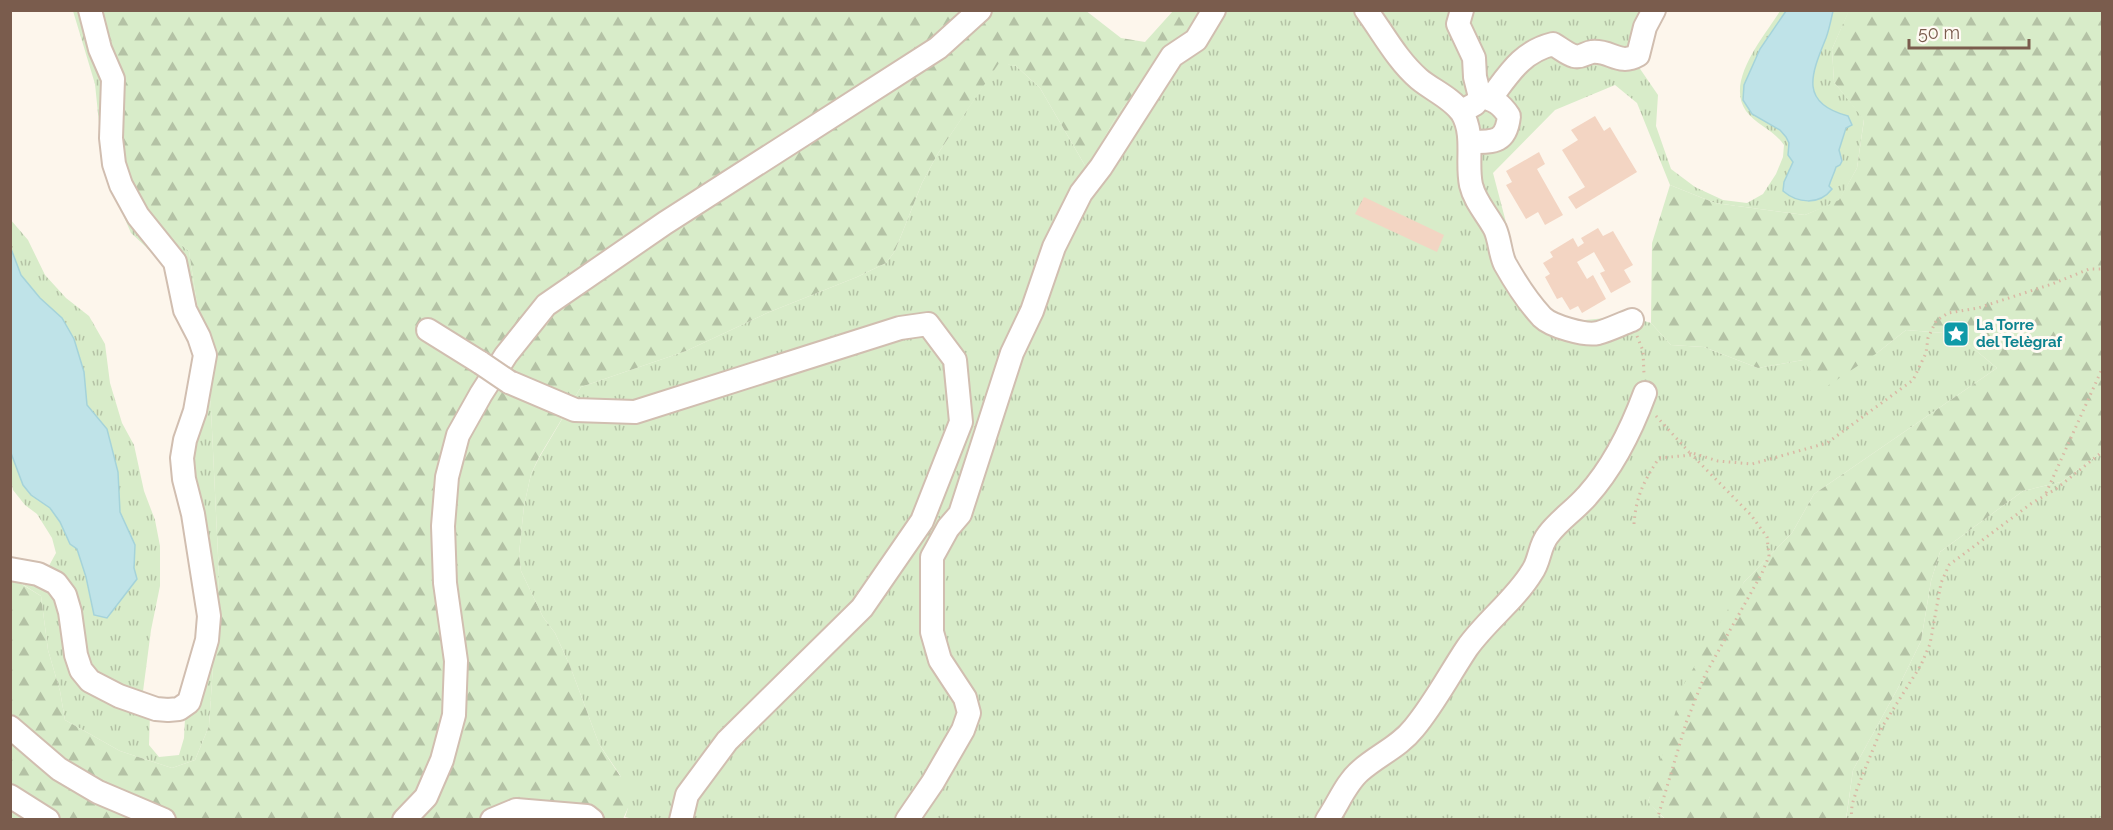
<svg xmlns="http://www.w3.org/2000/svg" width="2113" height="830" font-family="Raleway,sans-serif">
<style>
.grass{fill:url(#grass-tufts)}
.forest{fill:url(#forest-firs)}
.water{fill:#bfe3e8;stroke:#a5d3da;stroke-width:1.5}
.building{fill:#f3d5c3}
.lines{fill:none;stroke-linecap:round;stroke-linejoin:round}
.minor-casing{stroke:#d1beb0;stroke-width:26}
.path{stroke:#d9b8a5;stroke-width:3;stroke-dasharray:1.5 4.5;stroke-linecap:butt}
.minor{stroke:#fff;stroke-width:22}
.minor-bridge-casing{stroke:#d1beb0;stroke-width:26;stroke-linecap:butt}
.minor-bridge{stroke:#fff;stroke-width:22}
.labels{text-anchor:middle;stroke-width:6;stroke-linejoin:round;paint-order:stroke}
.culture-label{font-size:15px;font-weight:bold;fill:#0d838f;stroke:#fffaf3;text-anchor:start}
</style>
<defs>
<pattern id="grass-tufts" width="24" height="20" patternUnits="userSpaceOnUse" patternTransform="scale(1.5)"><rect width="24" height="20" fill="#d8ecc9"/><path d="M3 7l-1-3M5 7V3M7 7l1-3M15 17l-1-3M17 17v-4M19 17l1-3" fill="none" stroke="#b4c2a5"/></pattern>
<pattern id="forest-firs" width="22" height="20" patternUnits="userSpaceOnUse" patternTransform="scale(1.5)"><rect width="22" height="20" fill="#d8ecc9"/><path d="M5 1l3.5 6h-7zM16 11l3.5 6h-7z" fill="#b4c2a5"/></pattern>
</defs>
<rect width="100%" height="100%" fill="#fdf6ec"/>
<g class="grass">
<path d="M1198 10 1662 11 1636 63 1658 95 1656 126 1671 169 1695 187 1723 200 1747 203 1763 194 1776 174 1783 157 1784 145C1774 130 1756 125 1746 111 1725 81 1764 37 1780 11H1849L1832 49 1834 82 1864 119 1857 168 1839 201 1805 215 1715 203 1670 185 1637 103 1615 85 1555 110 1493 173 1517 264 1552 313 1574 321 1628 316 1651 323 1671 345 1704 347 1758 368 1803 360 1877 353 1906 330 1956 334 1997 368 1814 494 1792 533 1744 582 1648 801 1665 820H637L625 817 628 808 620 775 599 744 570 666 555 633 543 617 521 571 519 554 524 506 531 474 539 458 581 387 686 351 767 313 857 277 886 263 895 251 922 183 937 155 999 62 1016 66 1040 88 1087 169 1117 115Z"/>
<path d="M73 11H101L161 228 189 251 197 304 208 346 219 576 209 726 195 760 172 768 120 751 65 720 60 691 48 650 41 596 11 577 45 573 56 553 52 538 37 514 25 505 13 490 11 480 10 219 28 240 45 275 66 298 89 316 105 344 110 383 122 423 134 445 144 491 155 520 160 546V586L151 630 142 699 150 713 149 745 159 757 179 755 184 738 186 698 203 632 189 517 199 354 169 277 159 259 131 233 108 180 100 133 95 84Z"/>
<path d="M2102 452V819L1846 820 1853 770 1898 688 1921 641 1931 581 1940 552 2023 491 2061 482Z"/>
</g>
<g class="forest">
<path d="M1085 10 1121 38 1145 42 1173 11H1198L1117 115 1087 169 1040 88 1016 66 999 63 937 155 922 183 895 251 886 263 857 277 767 313 686 351 581 387 539 457 531 474 524 506 519 554 521 571 543 617 555 633 570 666 599 744 624 782 629 801 628 808 623 819H11L10 577 41 596 48 650 60 691 65 720 120 751 172 768 195 760 209 726 219 576 208 346 197 304 189 251 161 229 136 191 121 150 101 11Z"/>
<path d="M1849 10 2102 11V452L2061 482 2023 491 1940 552 1931 581 1921 641 1898 688 1853 770 1846 819H1665L1648 802 1684 684 1744 582 1792 533 1814 494 1997 368 1956 334 1906 330 1877 353 1823 389 1803 360 1758 368 1704 347 1671 345 1651 323 1652 243 1670 185 1715 203 1805 215 1839 200 1857 168 1864 120 1834 82 1832 49Z"/>
</g>
<g class="water">
<path d="M1786 11H1833C1831 20 1829 30 1826 38 1811 75 1799 103 1848 116L1852 125 1846 128 1839 150 1842 161 1840 165 1836 167C1834 174 1831 179 1829 186L1832 189C1819 206 1797 203 1783 191L1784 182 1793 162 1788 155 1789 143 1786 137 1780 130 1752 114 1743 100 1744 85 1760 49Z"/>
<path d="M10 246 21 275 40 298 62 318 74 339 84 372 87 405 107 429 118 472 120 512 135 545 134 568 137 579 107 618 94 615 86 577 77 549 70 544 60 522 50 508 31 495 23 485 11 453Z"/>
</g>
<g class="building">
<path d="M1595 116 1604 131 1610 127 1637 172 1576 209 1568 197 1585 187 1562 150 1578 140 1571 130Z"/>
<path d="M1539 152 1545 164 1537 169 1563 215 1545 225 1538 212 1526 219 1506 185 1512 182 1506 171Z"/>
<path d="M1364 197 1444 235 1437 252 1355 214Z"/>
<path d="M1598 228 1603 236 1613 231 1633 265 1624 270 1631 282 1611 293 1600 273 1605 271 1594 252 1577 262 1587 279 1593 275 1606 299 1582 313 1578 306 1570 310 1562 297 1557 299 1545 277 1550 274 1543 263 1553 257 1550 252 1573 238 1578 247 1584 243 1581 238Z"/>
</g>
<g class="lines">
<defs>
<g id="minor">
<path d="M1366 10C1383 33 1397 60 1419 79 1432 90 1452 98 1462 113 1475 135 1466 161 1471 185 1475 202 1487 214 1495 229 1500 240 1500 254 1505 264 1514 280 1529 303 1542 317 1551 326 1585 336 1598 333 1609 330 1621 324 1632 320"/>
<path d="M1462 10 1458 24 1474 58 1475 77 1480 97 1475 104 1464 110"/>
<path d="M1490 99C1509 74 1521 52 1553 44 1560 48 1567 54 1574 56 1582 58 1585 53 1592 52 1611 50 1619 66 1638 55L1645 27 1654 10"/>
<path d="M1470 142C1494 142 1506 143 1509 116 1501 104 1494 99 1480 97"/>
<path d="M428 330 481 363"/>
<path d="M509 382 575 410 635 412 900 328 928 324 955 360 961 422 922 521 862 608 727 741 687 795 681 820"/>
<path d="M10 569 38 574 56 583 65 595 70 612 76 655 81 670 90 681 119 696 156 709 168 710 179 709 189 702 207 640 209 616 193 514 184 479 182 458 185 440 195 411 205 355 199 337 185 310 175 262 138 216 121 185 114 164 111 138 113 79 100 49 90 10"/>
<path d="M10 727 59 769 98 792 164 820"/>
<path d="M10 796 48 820"/>
<path d="M404 820 426 797 442 760 454 715 456 661 445 583 443 526 447 477 458 435 481 394 506 355 546 305 665 223 938 48 980 10"/>
<path d="M492 820 516 810 587 816 592 820"/>
<path d="M907 820 933 782 963 730 969 713 965 698 940 660 932 632V557L948 528 960 514 1012 353 1032 311 1054 247 1081 193 1101 167 1172 56 1196 40 1214 10"/>
<path d="M1327 820C1338 804 1346 783 1360 771 1378 755 1399 747 1414 728 1434 704 1449 675 1467 648 1486 621 1515 600 1532 572 1540 561 1539 546 1548 535 1559 520 1575 510 1587 496 1614 466 1631 431 1645 393"/>
</g>
</defs>
<use href="#minor" class="minor-casing"/>
<g class="path">
<path d="M1637 336 1643 351 1644 374"/>
<path d="M1656 416 1689 452 1718 461 1752 464 1827 443 1913 380 1926 353 1928 338 1936 321 1948 313 1978 308 2052 284 2089 269H2102"/>
<path d="M2046 493 2102 369"/>
<path d="M1634 524C1636 496 1644 481 1659 458L1692 455"/>
<path d="M1657 820 1686 723 1705 675 1762 573 1769 556 1767 537 1751 515 1690 453"/>
<path d="M1851 820 1852 805 1857 789 1882 727 1921 665 1930 644 1941 583 1949 565 2032 503 2056 489 2102 452"/>
</g>
<use href="#minor" class="minor"/>
<defs>
<path id="minor-bridge" d="M481 363 509 382"/>
</defs>
<use href="#minor-bridge" class="minor-bridge-casing"/>
<use href="#minor-bridge" class="minor-bridge"/>
</g>
<defs>
<symbol id="sight-square" viewBox="-11 -11 22 22"><rect x="-9" y="-9" width="18" height="18" rx="4" fill="#0f9aa8" stroke="#fffaf3"/><path d="M0-6L1.8-2.2L6-1.7L2.9 1.2L3.7 5.4L0 3.3L-3.7 5.4L-2.9 1.2L-6-1.7L-1.8-2.2Z" fill="#fff"/></symbol>
</defs>
<g fill-rule="evenodd">
<use href="#sight-square" x="1941" y="319" width="30" height="30"/>
</g>
<g class="labels">
<g class="culture-label">
<text x="1976" y="330">La Torre<tspan x="1976" dy="17">del Telègraf</tspan></text>
</g>
</g>
<rect width="2113" height="830" fill="none" stroke="#7a5c4d" stroke-width="24"/>
<path d="M1909 39v9h120v-9" fill="none" stroke="#7a5c4d" stroke-width="3"/>
<text x="1918" y="39" font-size="18" fill="#7a5c4d" stroke="#fffaf3" stroke-width="4.5" paint-order="stroke">50 m</text>
</svg>
